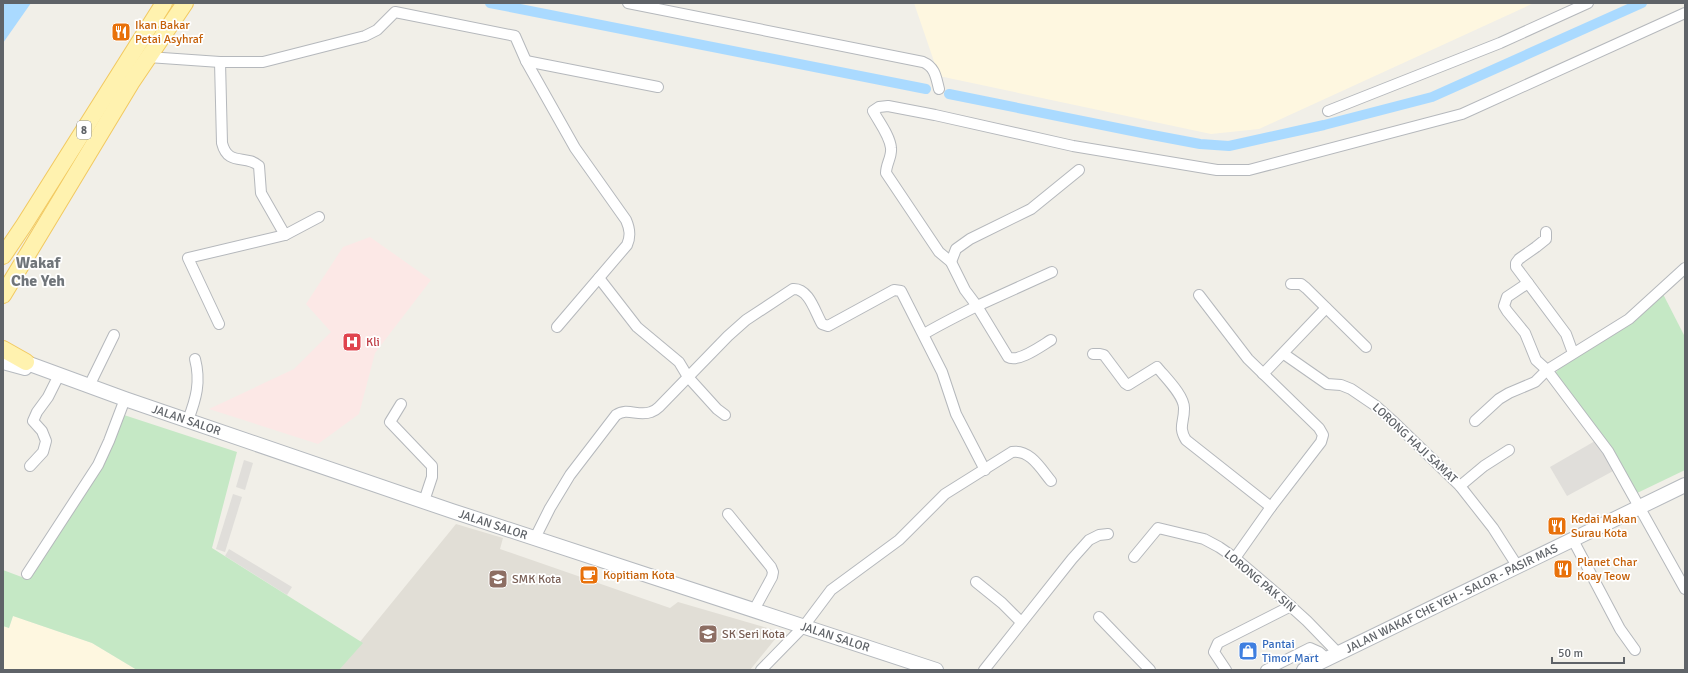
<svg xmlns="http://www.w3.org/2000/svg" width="1688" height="673" font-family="Signika,sans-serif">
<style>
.commercial{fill:#fef7e0}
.industrial{fill:#e0deda}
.education{fill:#e1ded6}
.medical{fill:#fce8e6}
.green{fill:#c5e8c5}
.water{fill:#aadaff}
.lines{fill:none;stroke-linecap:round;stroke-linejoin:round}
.canal{stroke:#aadaff;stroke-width:10}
.minor-casing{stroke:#b5b8bc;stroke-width:12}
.secondary-casing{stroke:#b6babf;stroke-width:16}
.primary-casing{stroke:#f2c960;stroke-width:18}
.minor{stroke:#fff;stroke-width:10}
.secondary{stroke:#fff;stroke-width:14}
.primary{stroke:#fff2af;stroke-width:16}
.labels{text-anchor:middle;stroke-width:3.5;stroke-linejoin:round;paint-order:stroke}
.shield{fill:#fff;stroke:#8f9295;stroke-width:1}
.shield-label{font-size:11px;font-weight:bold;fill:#5f6368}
.food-label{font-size:12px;fill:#c56008;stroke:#fff;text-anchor:start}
.health-label{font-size:12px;fill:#be3a42;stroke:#fff;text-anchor:start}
.street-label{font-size:12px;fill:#5f6368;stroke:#fff}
.education-label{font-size:12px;fill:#785e54;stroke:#fff;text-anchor:start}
.shop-label{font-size:12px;fill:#366cbe;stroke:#fff;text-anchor:start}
.district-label{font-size:16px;font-weight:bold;fill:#70757a;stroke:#fff}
</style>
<rect width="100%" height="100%" fill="#f1efe8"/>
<g class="commercial">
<path d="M914 3H1534L1259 129 1211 134 939 76Z"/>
<path d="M13 616 92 643 137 670H3V626L9 628Z"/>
</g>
<g class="industrial">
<path d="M1595 441 1615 470 1567 496 1550 467Z"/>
<path d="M244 460 253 463 245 490 236 487Z"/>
<path d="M233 494 242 497 225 552 216 549Z"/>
<path d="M229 549 292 587 287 595 225 556Z"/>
</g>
<path class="education" d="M456 524 503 538 500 549 670 608 678 602 771 629 776 638 750 670H337Z"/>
<path class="medical" d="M370 237 431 280 375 353 359 414 318 444 209 409 294 369 331 332 306 304 343 247Z"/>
<g class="green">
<path d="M1663 294 1685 337V470L1633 495 1556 377V372L1564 364Z"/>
<path d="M124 415 237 452 212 548 363 643 339 670H137L92 643 13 616 9 628 3 626V570L27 579 100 469 113 443Z"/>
</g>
<path class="water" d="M3 3H31L3 43Z"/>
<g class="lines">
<g class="canal">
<path d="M490 3 926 89"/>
<path d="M949 94 1147 134 1200 144 1229 146 1324 125 1432 97 1642 3"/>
</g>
<defs>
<g id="minor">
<path d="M628 3 923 62C935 67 936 77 939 89"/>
<path d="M148 57 220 62H263L365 36 377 30 395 12 515 36 526 61 575 148 626 220C630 229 631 236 627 245L557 327"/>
<path d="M526 61 658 87"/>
<path d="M220 62 222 143C228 167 246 154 259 166L261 193 285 235"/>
<path d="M1328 111 1500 43 1588 3"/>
<path d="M951 262 956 249 970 239 1031 209 1079 170"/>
<path d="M1685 268 1629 319 1547 370 1608 451 1685 589"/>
<path d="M599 278 637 327 679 362 688 377 717 409 725 415"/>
<path d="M1528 283 1566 334 1573 353"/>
<path d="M1291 284H1301L1306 288 1366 347"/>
<path d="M1199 295 1248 359 1319 428 1323 435 1321 442 1271 507 1235 558"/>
<path d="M219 324 188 258 285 235 319 217"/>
<path d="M924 334C941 324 959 315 977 306L965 290 951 262 939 252 886 173C886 164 892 157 891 148 890 136 879 122 873 111L879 107 888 106 935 115 1073 146 1217 170H1249L1462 114 1685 13"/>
<path d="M1051 340C1041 346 1018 363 1008 357L977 306 1052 272"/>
<path d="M1093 354H1100L1104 355 1125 383 1128 385 1157 367C1165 377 1185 396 1184 409 1184 423 1178 427 1186 440L1271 507"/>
<path d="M1284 354 1327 384 1341 385 1351 389 1376 406 1395 423 1460 486 1493 528 1518 567"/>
<path d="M1263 374 1326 308"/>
<path d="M89 386 114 335"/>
<path d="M401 404 390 422 432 466V477L424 501"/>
<path d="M188 420C196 399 201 382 195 359"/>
<path d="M1475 421 1499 399 1509 393 1535 382 1547 370 1536 360 1525 333 1507 311 1504 306 1507 297 1528 283 1516 267V263L1519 259 1536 247 1546 239V232"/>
<path d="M30 466 43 452 46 441 42 431 33 421 37 412 48 397 59 375"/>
<path d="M1460 486 1484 466 1509 450"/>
<path d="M728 514 771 567 773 572 772 577 754 610"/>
<path d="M535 538 550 508 570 475 616 415C628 407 638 417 651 412 654 411 657 409 659 407L728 336 746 320 793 289C809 288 815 312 822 324L828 326 894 290 901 291 942 372 956 414 985 470"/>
<path d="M1573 540 1620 629 1635 650"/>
<path d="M1134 557 1158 528 1204 539 1219 547 1235 558 1276 593 1307 621 1338 653"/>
<path d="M27 574 98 465 109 441 125 399"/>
<path d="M976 582 1002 603 1021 622"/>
<path d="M1099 617 1150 670"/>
<path d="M761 670 804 626 831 590 899 540 945 494 1012 452C1030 449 1041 469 1051 481"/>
<path d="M984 670 1072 559 1089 540 1099 535 1108 534"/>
<path d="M1226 670 1214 652 1218 643 1291 606"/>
<path d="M1266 670 1310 648 1319 652 1327 659"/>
</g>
<g id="secondary">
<path id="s1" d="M16 359 125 399 452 511 936 670"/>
<path d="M3 362 25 368"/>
<path id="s2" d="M1304 670 1685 485"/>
</g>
<g id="primary">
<path d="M3 256 24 225 164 3"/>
<path d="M3 295 131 83 185 3"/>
<path d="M3 349 26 362"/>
</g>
</defs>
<use href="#minor" class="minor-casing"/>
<use href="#secondary" class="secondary-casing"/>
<use href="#primary" class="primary-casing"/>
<use href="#minor" class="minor"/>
<use href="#secondary" class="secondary"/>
<use href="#primary" class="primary"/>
</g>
<defs>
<symbol id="restaurant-square" viewBox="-11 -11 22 22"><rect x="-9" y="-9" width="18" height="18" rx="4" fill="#e8710a" stroke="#fff"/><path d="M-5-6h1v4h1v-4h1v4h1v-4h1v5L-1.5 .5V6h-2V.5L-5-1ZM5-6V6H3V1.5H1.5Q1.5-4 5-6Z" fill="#fff"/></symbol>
<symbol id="hospital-square" viewBox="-11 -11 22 22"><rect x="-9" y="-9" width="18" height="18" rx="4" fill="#e0444e" stroke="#fff"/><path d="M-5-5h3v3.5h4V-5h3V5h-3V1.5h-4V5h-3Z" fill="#fff"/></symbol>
<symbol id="cafe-square" viewBox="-11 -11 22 22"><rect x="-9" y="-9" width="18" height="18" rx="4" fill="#e8710a" stroke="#fff"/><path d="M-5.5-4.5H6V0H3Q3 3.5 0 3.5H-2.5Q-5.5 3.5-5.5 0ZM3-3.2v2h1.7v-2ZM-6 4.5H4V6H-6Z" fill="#fff"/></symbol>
<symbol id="school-square" viewBox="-11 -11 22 22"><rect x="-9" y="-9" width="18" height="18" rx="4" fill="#8d6e63" stroke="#fff"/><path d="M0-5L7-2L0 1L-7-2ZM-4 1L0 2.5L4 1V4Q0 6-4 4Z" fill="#fff"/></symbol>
<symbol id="shop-square" viewBox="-11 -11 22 22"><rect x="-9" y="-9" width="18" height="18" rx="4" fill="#3f7fe0" stroke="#fff"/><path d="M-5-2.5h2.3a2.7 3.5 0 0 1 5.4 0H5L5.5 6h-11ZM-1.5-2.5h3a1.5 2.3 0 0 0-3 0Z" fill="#fff"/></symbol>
</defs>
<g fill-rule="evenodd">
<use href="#restaurant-square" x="110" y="21" width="22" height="22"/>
<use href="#hospital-square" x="341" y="331" width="22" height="22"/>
<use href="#restaurant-square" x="1546" y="515" width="22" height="22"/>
<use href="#restaurant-square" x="1552" y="558" width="22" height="22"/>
<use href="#cafe-square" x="578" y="564" width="22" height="22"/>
<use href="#school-square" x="487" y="568" width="22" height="22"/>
<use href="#school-square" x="697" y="623" width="22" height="22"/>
<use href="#shop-square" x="1237" y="640" width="22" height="22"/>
</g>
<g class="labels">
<rect class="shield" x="77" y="121" width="14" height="18" rx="3"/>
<g class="shield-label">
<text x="84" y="134">8</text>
</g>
<g class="food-label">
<text x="135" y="29">Ikan Bakar<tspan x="135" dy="14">Petai Asyhraf</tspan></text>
<text x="1571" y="523">Kedai Makan<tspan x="1571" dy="14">Surau Kota</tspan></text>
<text x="1577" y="566">Planet Char<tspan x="1577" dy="14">Koay Teow</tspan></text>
<text x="603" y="579">Kopitiam Kota</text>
</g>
<g class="health-label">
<text x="366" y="346">Kli</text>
</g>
<g class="street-label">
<text dy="4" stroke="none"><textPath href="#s1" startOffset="181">JALAN SALOR</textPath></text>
<text transform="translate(1415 443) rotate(43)" y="4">LORONG HAJI SAMAT</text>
<text dy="4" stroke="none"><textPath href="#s1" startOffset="505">JALAN SALOR</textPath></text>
<text transform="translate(1260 581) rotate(40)" y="4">LORONG PAK SIN</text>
<text dy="4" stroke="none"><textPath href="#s2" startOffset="164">JALAN WAKAF CHE YEH - SALOR - PASIR MAS</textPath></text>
<text dy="4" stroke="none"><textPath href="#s1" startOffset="865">JALAN SALOR</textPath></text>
</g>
<g class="education-label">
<text x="512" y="583">SMK Kota</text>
<text x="722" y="638">SK Seri Kota</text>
</g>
<g class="shop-label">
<text x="1262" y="648">Pantai<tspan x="1262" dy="14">Timor Mart</tspan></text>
</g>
<g class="district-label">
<text x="38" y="268">Wakaf<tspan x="38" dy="18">Che Yeh</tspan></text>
</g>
</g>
<rect width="1688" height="673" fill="none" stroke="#5f6368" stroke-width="8"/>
<path d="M1552 657v6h72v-6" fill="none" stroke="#5f6368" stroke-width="2"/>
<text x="1558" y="657" font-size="12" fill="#5f6368" stroke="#ffffff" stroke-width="3" paint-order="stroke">50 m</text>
</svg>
